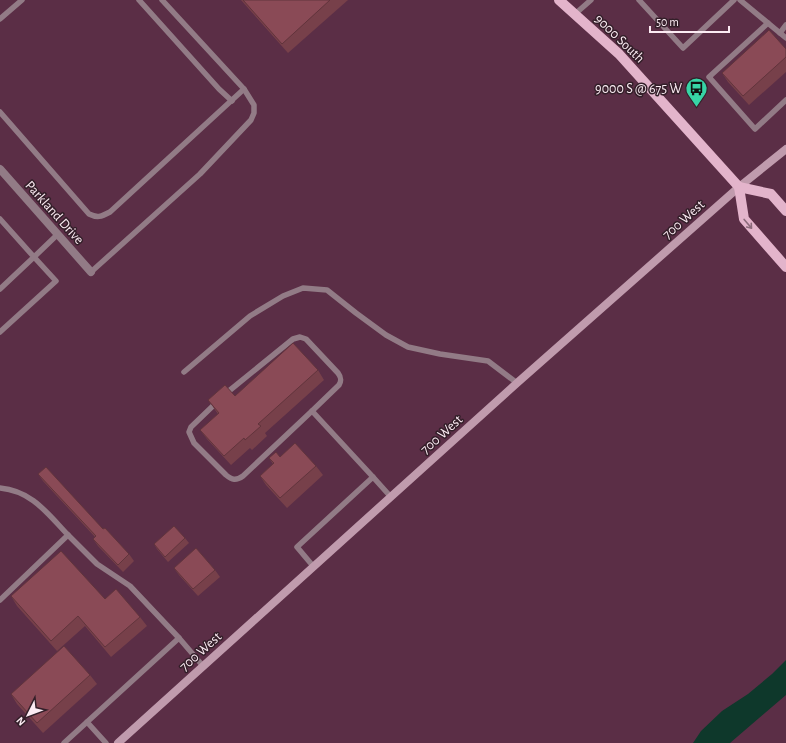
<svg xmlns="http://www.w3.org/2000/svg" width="786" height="743" font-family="'Alegreya Sans',sans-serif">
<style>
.water{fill:#0e382b}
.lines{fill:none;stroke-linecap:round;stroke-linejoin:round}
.lane{stroke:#927b86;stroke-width:5.5}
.street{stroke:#927b86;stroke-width:8}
.secondary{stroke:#c09bad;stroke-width:8}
.primary{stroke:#e3b4cb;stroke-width:10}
.wall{fill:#77404a}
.building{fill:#8a4a56;stroke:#61343c}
.oneway{stroke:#8b6a7a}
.labels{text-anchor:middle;stroke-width:3;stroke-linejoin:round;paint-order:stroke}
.street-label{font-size:14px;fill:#fcebf3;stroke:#331f29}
.poi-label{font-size:14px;fill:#fcebf3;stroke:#331f29;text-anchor:end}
</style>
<rect width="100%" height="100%" fill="#5b2e46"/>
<path class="water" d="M786 660V695L730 743H693L701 731 722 711 748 694 772 674Z"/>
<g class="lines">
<g class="lane">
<path d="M139 0 219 89 232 101"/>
<path d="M639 0 683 48 734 0"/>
<path d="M740 0 786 38"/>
<path d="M575 14 591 0"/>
<path d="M0 19 22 0"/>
<path d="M768 23 709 77 755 129 786 100"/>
<path d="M780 33 786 25"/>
<path d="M0 112 89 214C97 218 101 217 110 212L244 89"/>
<path d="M0 219 34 257 0 289"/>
<path d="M91 272 200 174 251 120 254 113V105L244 89 162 0"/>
<path d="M0 332 56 281 34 257 58 234"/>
<path d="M184 372 250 316 283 296 303 288 327 290 356 313 386 335 408 347 440 354 488 361 517 383"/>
<path d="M224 395 293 339 300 337 306 339 338 373C341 377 342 380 339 385L312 411 373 477"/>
<path d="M217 402 191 427 189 432 194 443 226 475C232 480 236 481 243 476L312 411"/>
<path d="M0 488C32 491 47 513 68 535L0 600"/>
<path d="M68 535 97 564 130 586 179 638"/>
<path d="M313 566 297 547 373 477 390 496"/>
<path d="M87 722 106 743"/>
<path d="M64 743 179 638 203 666"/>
</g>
<path class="street" d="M0 169 91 272"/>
<path class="secondary" d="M118 743 517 383 739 187 786 149"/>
<g class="primary">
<path d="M559 0 619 54 739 187 744 219 786 267"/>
<path d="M739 187 771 194 786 211"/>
</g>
</g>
<g class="wall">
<path d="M241 0H348L288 53Z"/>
<path d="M786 49V72L749 105 728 82 722 73Z"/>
<path d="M318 370 324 380 265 433 267 436 252 450 250 448 231 465 207 439 200 430 218 414 208 400 235 396Z"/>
<path d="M280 457 316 466 323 475 287 508 266 485 260 476 273 464 269 458Z"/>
<path d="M38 474 103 529 129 554 134 561 123 572 98 546 93 539 95 537 43 481Z"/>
<path d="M185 538 189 543 168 562 157 549 154 544Z"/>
<path d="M174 568 215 570 220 577 198 596 179 575Z"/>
<path d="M11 596 105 599 140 617 147 626 111 657 85 626 57 651 17 606Z"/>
<path d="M90 675 97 684 43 733 17 704 11 694Z"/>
</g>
<g class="building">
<path d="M243 0H330L282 44Z"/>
<path d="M769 30 786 49V57L743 96 722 73Z"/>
<path d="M293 343 318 370 258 424 261 426 245 440 244 438 224 456 200 430 219 413 208 400 225 385 235 396Z"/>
<path d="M295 443 316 466 280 498 260 476 274 463 269 458 276 452 280 457Z"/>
<path d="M46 467 103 529 105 528 129 554 118 565 93 539 96 536 38 474Z"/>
<path d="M174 526 185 538 165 557 154 544Z"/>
<path d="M196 548 215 570 193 589 174 568Z"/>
<path d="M61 551 105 599 116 589 140 617 105 647 78 616 51 641 11 596Z"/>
<path d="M64 646 90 675 37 723 11 694Z"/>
</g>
<defs><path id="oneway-shaft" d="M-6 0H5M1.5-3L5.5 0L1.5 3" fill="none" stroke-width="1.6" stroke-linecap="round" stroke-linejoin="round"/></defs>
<use class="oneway" href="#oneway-shaft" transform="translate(748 224) rotate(50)"/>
<defs>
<symbol id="bus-pin" viewBox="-11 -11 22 30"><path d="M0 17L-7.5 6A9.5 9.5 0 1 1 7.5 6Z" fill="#37d4a6" stroke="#331f29"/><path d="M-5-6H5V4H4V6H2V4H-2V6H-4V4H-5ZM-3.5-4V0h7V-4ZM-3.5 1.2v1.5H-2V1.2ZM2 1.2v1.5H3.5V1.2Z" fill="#111"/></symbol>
</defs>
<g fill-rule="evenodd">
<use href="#bus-pin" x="684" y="76" width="25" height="34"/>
</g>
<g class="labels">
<g class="street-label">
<text transform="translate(620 38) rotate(44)" y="5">9000 South</text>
<text transform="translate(55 212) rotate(48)" y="5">Parkland Drive</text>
<text transform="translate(683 219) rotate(-42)" y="5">700 West</text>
<text transform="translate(441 434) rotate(-42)" y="5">700 West</text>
<text transform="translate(200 651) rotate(-42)" y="5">700 West</text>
</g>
<g class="poi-label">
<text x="682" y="93">9000 S @ 675 W</text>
</g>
</g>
<g transform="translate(28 715) rotate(228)" stroke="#331f29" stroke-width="3" paint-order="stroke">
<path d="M0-3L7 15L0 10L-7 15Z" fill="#fcebf3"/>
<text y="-6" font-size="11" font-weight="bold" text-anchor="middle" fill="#fcebf3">N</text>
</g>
<path d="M650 26v6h79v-6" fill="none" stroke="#fcebf3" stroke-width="2"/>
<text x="656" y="26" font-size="12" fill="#fcebf3" stroke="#331f29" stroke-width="3" paint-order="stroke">50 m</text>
</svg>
